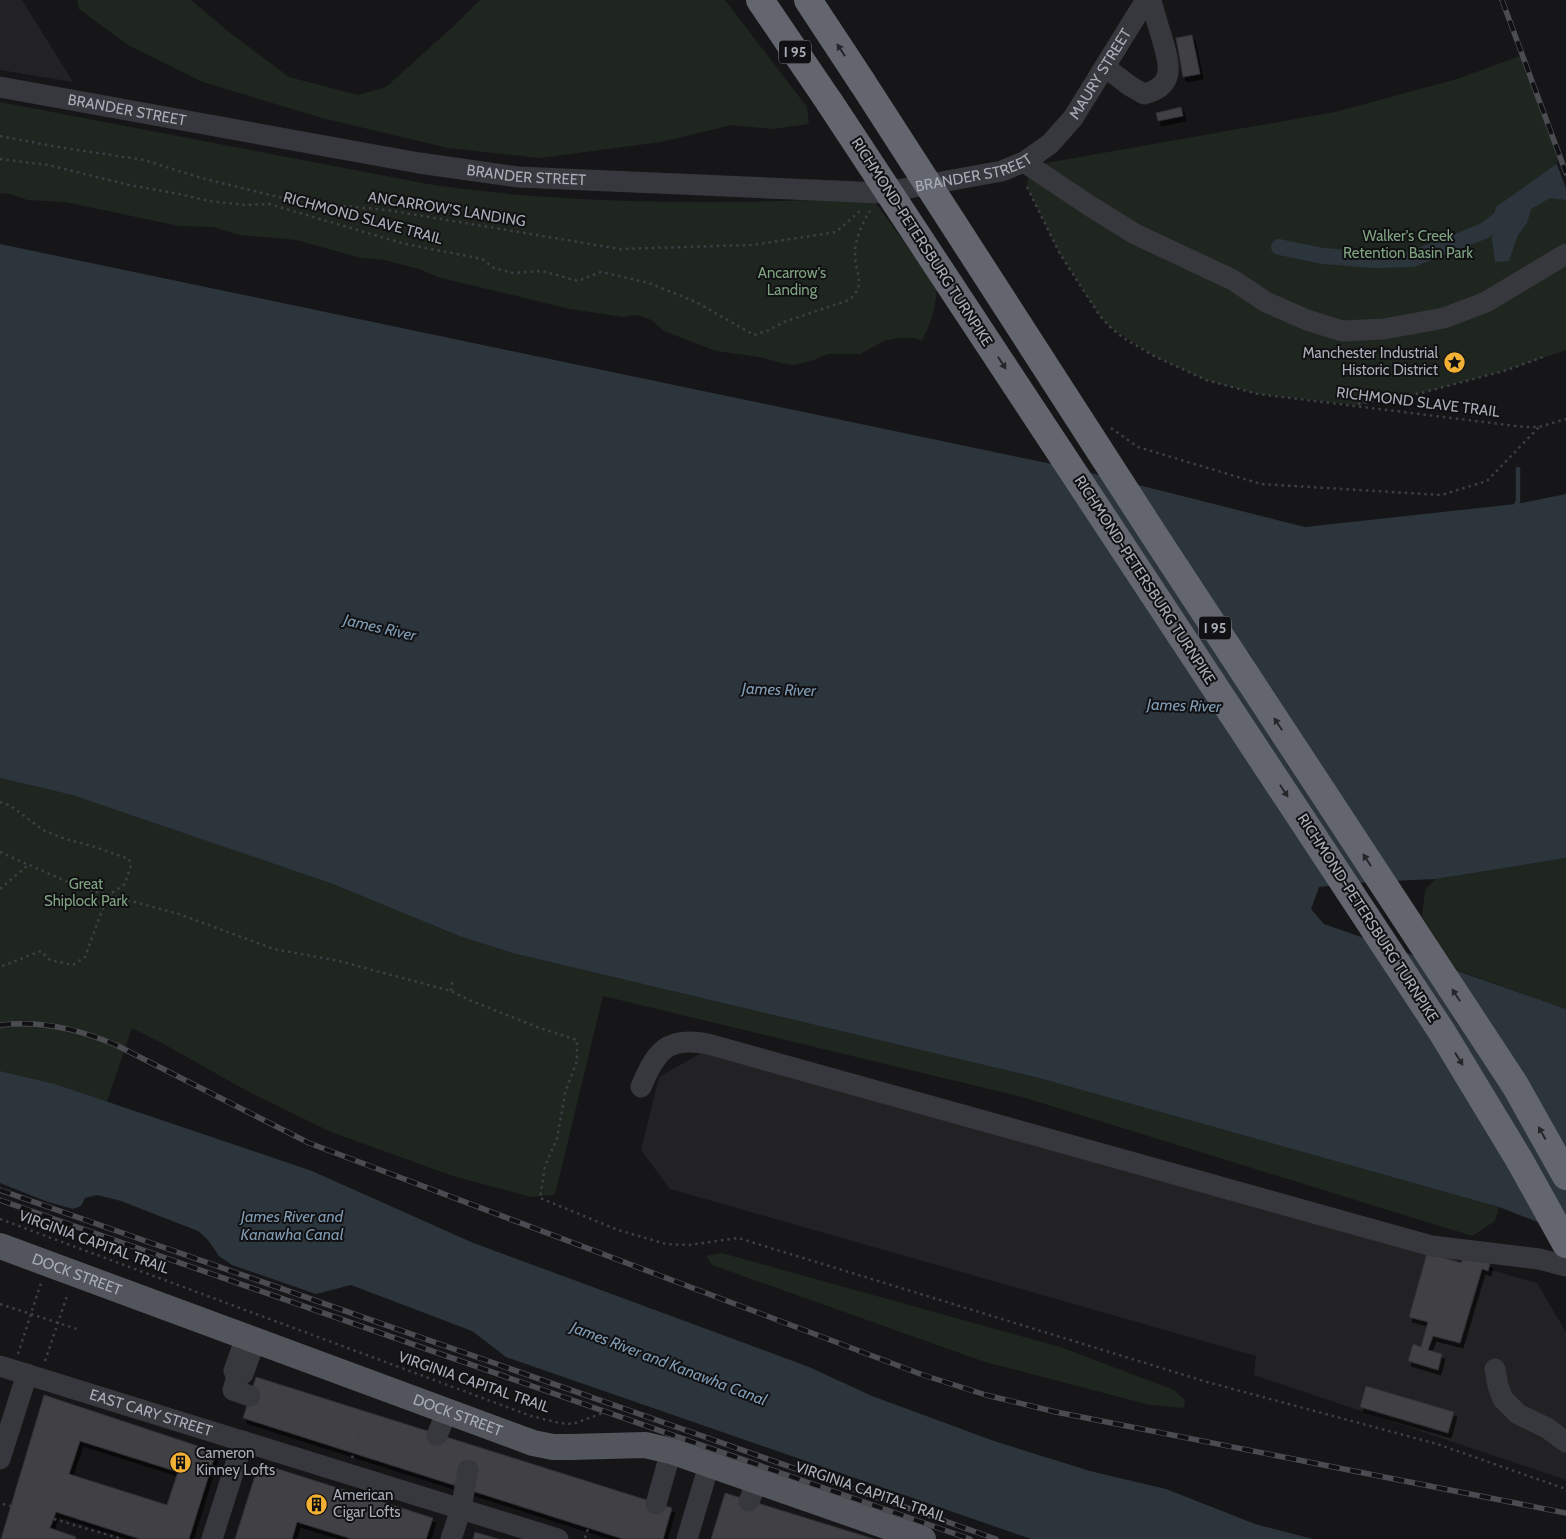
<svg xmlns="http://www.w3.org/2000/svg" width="1566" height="1539" font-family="Cabin,sans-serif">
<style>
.built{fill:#222225}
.green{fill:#1e261f}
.water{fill:#2c353c}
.pier{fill:#161618}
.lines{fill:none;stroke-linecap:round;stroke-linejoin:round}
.stream{stroke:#2c353c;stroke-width:4.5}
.canal{stroke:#2c353c;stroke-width:16}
.building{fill:#404145;stroke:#303034;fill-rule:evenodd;filter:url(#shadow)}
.path{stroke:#3d3f44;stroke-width:2.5;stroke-dasharray:2.5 4;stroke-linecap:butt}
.minor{stroke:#37383d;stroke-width:21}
.major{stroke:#53555c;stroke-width:26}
.highway{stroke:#63666e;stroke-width:28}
.rail-casing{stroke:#4a4c52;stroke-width:5.5}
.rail{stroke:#111113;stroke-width:4;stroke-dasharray:11;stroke-linecap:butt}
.highway-bridge{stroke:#63666e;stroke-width:28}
.oneway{fill:#26262a}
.labels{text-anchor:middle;stroke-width:4;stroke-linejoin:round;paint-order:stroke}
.shield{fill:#111113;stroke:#7b7e86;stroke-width:1}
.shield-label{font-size:14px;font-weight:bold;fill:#a8adb8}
.street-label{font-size:15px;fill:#a8adb8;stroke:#111113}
.park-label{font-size:15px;fill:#7fa381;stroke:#111113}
.poi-label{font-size:15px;fill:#a8adb8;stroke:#111113;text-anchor:start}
.water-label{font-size:16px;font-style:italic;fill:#7f9bb3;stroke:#111113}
</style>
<defs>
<filter id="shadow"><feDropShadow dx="3" dy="5" stdDeviation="0" flood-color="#0009"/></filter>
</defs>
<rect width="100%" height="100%" fill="#161618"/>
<g class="built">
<path d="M0 0H22L73 82 0 70Z"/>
<path d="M708 1049 1537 1283 1566 1332V1480L1254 1375 1256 1356 670 1189 641 1150 659 1077Z"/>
</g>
<g class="green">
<path d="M77 0H191L229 32 289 77 358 95 386 87 457 23 480 0H725L807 107 809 124 772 129 732 125 661 142 540 158 448 148 322 118 203 82 128 45 79 9Z"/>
<path d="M1523 55 1566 184V350L1507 370 1421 393 1355 405 1258 394 1206 380 1154 356 1110 327 1100 316 1060 254 1027 187 1029 166 1335 112 1457 79Z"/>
<path d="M0 102 428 184C514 197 602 201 689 202 750 203 811 200 872 198L937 287C936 307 931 323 922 341L914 338H898L884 341 860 354H828L814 360 794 365 785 364 759 357 716 351 664 331 651 320 637 315 623 317 570 309 441 278 419 269 384 260 361 258 296 240 240 235 213 227 179 226 65 202 27 200 10 194 0 193Z"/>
<path d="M0 778 72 795 333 884 459 936 512 953 1039 1078 1499 1207 1495 1221 1472 1236 1022 1097 603 996 555 1195 531 1197 453 1176 331 1132 249 1092 162 1043 132 1028 107 1102 55 1084 0 1071Z"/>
<path d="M1566 858V1009L1457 970 1422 917 1425 890 1436 879Z"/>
<path d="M722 1253 1060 1347 1174 1390 1185 1400 1184 1408 1150 1405 985 1362 712 1265 706 1256Z"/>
</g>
<g class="water">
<path d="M1566 159V200L1550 198 1531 209 1527 223 1518 235 1509 261 1495 262 1491 231 1496 207 1555 165Z"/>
<path d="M0 244 1071 468 1305 527 1516 504 1566 494V858L1436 879 1369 882 1319 887 1311 909 1324 924 1566 1009V1233L1499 1207 1039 1078 512 953 459 936 333 884 72 795 0 778Z"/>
<path d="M0 1071 55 1084 312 1171 471 1242 809 1367 872 1396 994 1441 1090 1471 1166 1489 1255 1524 1313 1539H1031L506 1357 472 1331 351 1285 316 1294 232 1265 219 1256 208 1240 198 1231 121 1201 97 1195 85 1198 81 1206 73 1209 48 1202 0 1183Z"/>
</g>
<path class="pier" d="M1566 157V188L1556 162Z"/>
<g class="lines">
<path class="stream" d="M1515 507 1518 501V469"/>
<path class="canal" d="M1279 247 1323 256 1375 260 1412 259 1484 231 1510 211"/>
</g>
<g class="building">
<path d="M1192 35 1200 74 1183 77 1176 38Z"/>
<path d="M1181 107 1183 116 1158 121 1156 113Z"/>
<path d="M1427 1253 1461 1263 1464 1256 1490 1263 1488 1271 1482 1269 1460 1343 1433 1336 1428 1350 1442 1354 1438 1370 1408 1361 1413 1344 1421 1347 1428 1322 1409 1317Z"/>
<path d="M256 1377 672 1508 663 1539H623L243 1418Z"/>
<path d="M1366 1386 1454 1412 1448 1433 1360 1407Z"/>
<path d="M44 1395 216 1452 189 1539H140L56 1512 50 1528 76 1537 75 1539H1ZM80 1441 178 1472 167 1505 69 1474Z"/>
<path d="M259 1463 433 1518 426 1539H352L297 1522 292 1539H235Z"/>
<path d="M725 1493 874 1539H711Z"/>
<path d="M475 1532 498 1539H473Z"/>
</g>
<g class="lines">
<g class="path">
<path d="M0 136 58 147 144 160 201 178 299 202 387 210 620 249 752 245 836 232 861 210"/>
<path d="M0 159 48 165 129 185 179 194 209 201 244 205 269 204 405 244 482 259 494 268 513 273 542 271 578 281 601 272 649 283 696 302 754 335 767 331 784 322 849 300C868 284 854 273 855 252 855 240 863 221 870 211"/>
<path d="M1027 187 1060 254 1100 316 1110 327 1122 337 1154 356 1206 380 1258 394 1524 427H1539L1566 419"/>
<path d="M1358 404 1421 393 1507 370 1543 357"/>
<path d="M1111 428 1138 447 1261 484 1441 495 1487 481 1539 427"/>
<path d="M0 802 11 806 43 830 65 839 92 846 129 859 131 865 125 884 110 894 101 913 85 957 73 965 50 960 41 951 0 967"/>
<path d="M0 852 79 887 179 914 274 949 339 961 451 991 469 1000 537 1027 577 1040V1061L565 1093 557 1139 545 1166 540 1198 618 1230 666 1244 689 1245 738 1238 1207 1382 1437 1444 1566 1489"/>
<path d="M0 889 27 866"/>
<path d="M451 991 453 979"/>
<path d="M0 1219 531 1416 560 1423 573 1424 603 1413H612L643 1424"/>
<path d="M0 1304 77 1329"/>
<path d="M18 1354 41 1283"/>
<path d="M45 1361 68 1293"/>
<path d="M352 1458 360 1433"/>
<path d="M3 1504 11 1506"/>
<path d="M54 1519 122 1539"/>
<path d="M940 1528 972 1539"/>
<path d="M585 1538 594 1510"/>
</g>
<g class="minor">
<path d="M1105 67 1130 86 1144 94C1177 86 1169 63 1162 38 1158 25 1154 13 1151 0"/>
<path id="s1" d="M0 87 419 163 518 177 881 193 1002 171 1024 162 1050 144 1073 118 1146 0"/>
<path d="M1024 162 1090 206 1135 234 1233 280 1266 302 1307 320 1342 331 1384 329 1444 318 1486 302 1566 254"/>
<path d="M641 1087C656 1051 667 1036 708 1044L1432 1246 1539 1259 1566 1266"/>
<path d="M246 1337 234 1371 237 1377 243 1374 255 1341"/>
<path id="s2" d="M0 1366 558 1539"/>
<path d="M1495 1369 1498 1386 1503 1399 1518 1414 1547 1428 1566 1442"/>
<path d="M237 1377 233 1390 250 1396"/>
<path d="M437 1435 447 1412"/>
<path d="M0 1459 27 1374"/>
<path d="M749 1501 757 1482"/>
<path d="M656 1504 671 1451"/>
<path d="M212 1539 243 1441"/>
<path d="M451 1539 461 1509 468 1470"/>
<path d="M687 1539 709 1465"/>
</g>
<path class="major" id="s3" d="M0 1246 533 1443 553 1447H570L645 1445 671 1451 923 1539"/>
<g class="highway">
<path d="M760 0 830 103"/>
<path d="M808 0 862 82"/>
<path d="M1520 1161 1566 1244"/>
</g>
<defs>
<g id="rail">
<path d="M1502 0 1566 173"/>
<path d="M0 1025C41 1020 79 1029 116 1045L309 1143 923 1375 986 1395 1056 1412 1566 1513"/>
<path d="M0 1190 996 1539"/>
<path d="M0 1200 970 1539"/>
</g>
</defs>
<use href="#rail" class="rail-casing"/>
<use href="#rail" class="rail"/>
<g class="highway-bridge">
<path d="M862 82 1156 538 1515 1085 1566 1176"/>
<path d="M830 103 1442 1032 1520 1161"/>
</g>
</g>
<defs><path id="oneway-solid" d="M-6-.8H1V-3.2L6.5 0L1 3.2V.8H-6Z" transform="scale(1.25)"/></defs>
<g class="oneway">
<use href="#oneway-solid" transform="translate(841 50) rotate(-123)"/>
<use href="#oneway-solid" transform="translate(1002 363) rotate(57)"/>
<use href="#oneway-solid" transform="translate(1278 724) rotate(-123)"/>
<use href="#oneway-solid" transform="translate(1284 791) rotate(57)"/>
<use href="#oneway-solid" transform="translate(1367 860) rotate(-123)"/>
<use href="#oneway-solid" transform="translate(1456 995) rotate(-123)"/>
<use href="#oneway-solid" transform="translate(1459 1059) rotate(58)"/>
<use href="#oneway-solid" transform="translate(1542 1133) rotate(-119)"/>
</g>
<defs>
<symbol id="sight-disc" viewBox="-11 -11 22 22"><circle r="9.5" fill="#f2b134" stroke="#111113"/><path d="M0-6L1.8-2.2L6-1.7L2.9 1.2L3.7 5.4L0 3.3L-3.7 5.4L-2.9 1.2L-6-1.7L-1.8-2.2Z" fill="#111"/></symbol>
<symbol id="building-disc" viewBox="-11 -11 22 22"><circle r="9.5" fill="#f2b134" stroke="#111113"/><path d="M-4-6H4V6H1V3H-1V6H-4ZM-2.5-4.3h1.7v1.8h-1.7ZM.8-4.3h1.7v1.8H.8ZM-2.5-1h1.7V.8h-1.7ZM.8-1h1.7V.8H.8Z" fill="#111"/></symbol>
</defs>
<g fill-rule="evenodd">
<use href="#sight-disc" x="1442" y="350" width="25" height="25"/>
<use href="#building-disc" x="168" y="1450" width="25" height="25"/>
<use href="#building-disc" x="304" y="1492" width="25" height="25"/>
</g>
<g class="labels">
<g class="shield">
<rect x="779" y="40.5" width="32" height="23" rx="4"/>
<rect x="1199" y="616.5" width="32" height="23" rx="4"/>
</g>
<g class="shield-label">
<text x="795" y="57">I 95</text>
<text x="1215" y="633">I 95</text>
</g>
<g class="street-label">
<text dy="5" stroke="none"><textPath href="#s1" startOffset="1154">MAURY STREET</textPath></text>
<text dy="5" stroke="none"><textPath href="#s1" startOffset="129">BRANDER STREET</textPath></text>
<text dy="5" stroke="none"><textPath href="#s1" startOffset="984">BRANDER STREET</textPath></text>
<text dy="5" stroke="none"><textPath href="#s1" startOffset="534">BRANDER STREET</textPath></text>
<text transform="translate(447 209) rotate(9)" y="5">ANCARROW’S LANDING</text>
<text transform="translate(363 218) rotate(15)" y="5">RICHMOND SLAVE TRAIL</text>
<text transform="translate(922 242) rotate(57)" y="5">RICHMOND-PETERSBURG TURNPIKE</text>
<text transform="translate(1418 402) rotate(7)" y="5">RICHMOND SLAVE TRAIL</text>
<text transform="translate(1145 580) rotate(57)" y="5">RICHMOND-PETERSBURG TURNPIKE</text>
<text transform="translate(1368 918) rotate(57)" y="5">RICHMOND-PETERSBURG TURNPIKE</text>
<text transform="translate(94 1242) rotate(20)" y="5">VIRGINIA CAPITAL TRAIL</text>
<text dy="5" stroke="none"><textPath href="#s3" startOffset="82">DOCK STREET</textPath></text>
<text transform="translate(474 1382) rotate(19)" y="5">VIRGINIA CAPITAL TRAIL</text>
<text dy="5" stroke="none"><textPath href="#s2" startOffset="158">EAST CARY STREET</textPath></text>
<text dy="5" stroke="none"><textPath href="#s3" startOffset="488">DOCK STREET</textPath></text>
<text transform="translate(871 1492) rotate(19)" y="5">VIRGINIA CAPITAL TRAIL</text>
</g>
<g class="park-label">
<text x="1408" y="241">Walker's Creek<tspan x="1408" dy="17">Retention Basin Park</tspan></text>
<text x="792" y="278">Ancarrow's<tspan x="792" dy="17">Landing</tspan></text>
<text x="86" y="889">Great<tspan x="86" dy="17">Shiplock Park</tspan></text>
</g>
<g class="poi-label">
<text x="1438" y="358" text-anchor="end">Manchester Industrial<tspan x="1438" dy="17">Historic District</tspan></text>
<text x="196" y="1458">Cameron<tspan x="196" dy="17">Kinney Lofts</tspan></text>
<text x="333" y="1500">American<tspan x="333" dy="17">Cigar Lofts</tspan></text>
</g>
<g class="water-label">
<text transform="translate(380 627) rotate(13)" y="6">James River</text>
<text transform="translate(779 689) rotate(2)" y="6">James River</text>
<text transform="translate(1184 705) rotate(2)" y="6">James River</text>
<text x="292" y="1222">James River and<tspan x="292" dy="18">Kanawha Canal</tspan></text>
<text transform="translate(669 1363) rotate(21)" y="6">James River and Kanawha Canal</text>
</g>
</g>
</svg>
